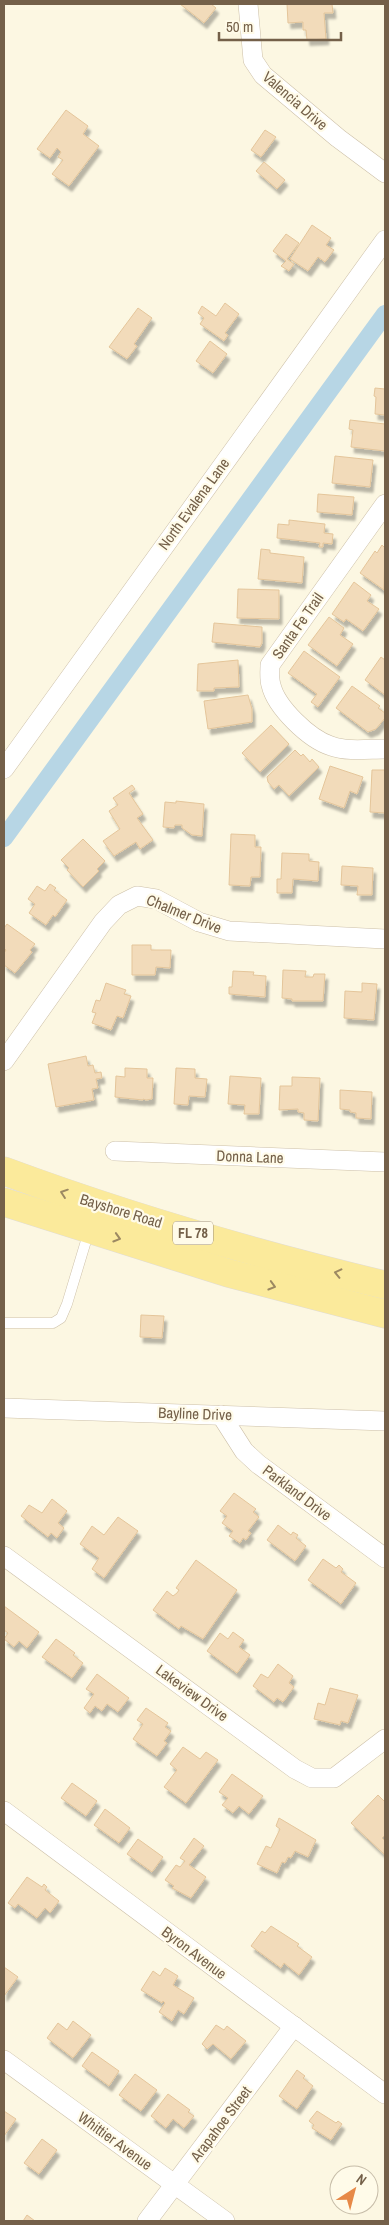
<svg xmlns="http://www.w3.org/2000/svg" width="389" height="2225" font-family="'Archivo Narrow',sans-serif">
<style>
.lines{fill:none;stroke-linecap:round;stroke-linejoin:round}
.canal{stroke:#b7d6e5;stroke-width:18}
.building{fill:#f2dbba;stroke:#e4c59a;filter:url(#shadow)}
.service-casing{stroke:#cdc0a9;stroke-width:11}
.minor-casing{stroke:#cdc0a9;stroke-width:20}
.primary-casing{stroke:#e0dcd7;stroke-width:29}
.service{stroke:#fff;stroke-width:10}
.minor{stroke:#fff;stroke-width:19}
.primary{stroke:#fbea9b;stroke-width:28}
.oneway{stroke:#9c8962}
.labels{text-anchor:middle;stroke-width:4.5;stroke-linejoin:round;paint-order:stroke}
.shield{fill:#fffbe9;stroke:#9e8e79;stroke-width:1}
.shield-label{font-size:14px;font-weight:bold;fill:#746049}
.street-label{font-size:15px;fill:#746049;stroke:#fffbe9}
</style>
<defs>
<filter id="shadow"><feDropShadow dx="3" dy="5.5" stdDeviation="1" flood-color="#0004"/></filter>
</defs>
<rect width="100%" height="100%" fill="#fcf7e2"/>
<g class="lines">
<path class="canal" d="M4 838 385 314"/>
</g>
<g class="building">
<path d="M180 4H211L216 8 204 23Z"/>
<path d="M287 4H332L333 13H324L326 39 307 40 306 30H303V22L288 23Z"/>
<path d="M66 110 88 126 83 134 99 146 69 186 52 174 63 160 58 157 61 152 57 148 50 158 37 149Z"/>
<path d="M265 130 276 137 261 157 251 150Z"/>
<path d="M264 162 285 180 277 189 256 171Z"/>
<path d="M312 225 331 238 326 245 334 250 325 262 318 257 308 271 290 259Z"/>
<path d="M286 234 299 243 287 259 294 264 289 271 281 266 286 261 273 251Z"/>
<path d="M225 303 239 314 225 333 228 335 224 341 200 324 204 318 198 313 202 306 216 316Z"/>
<path d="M138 308 152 318 134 344 137 346 127 359 109 347Z"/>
<path d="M210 341 227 354 213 373 196 361Z"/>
<path d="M375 388 385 389V415L375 414 376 397 374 396Z"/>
<path d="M350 420 385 424V451L351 447 353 430 349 429Z"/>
<path d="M335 456 373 460 370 487 332 483Z"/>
<path d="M318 494 354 497 352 515 317 512Z"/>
<path d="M289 520 325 524 324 533 333 534 332 544 323 543V547H319L320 543 277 538 278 524 289 525Z"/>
<path d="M382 545 385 548 384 590 360 573 375 551 377 553Z"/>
<path d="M261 549 270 550V553L304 557 302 583 258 579Z"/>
<path d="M354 582 371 595 367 601 379 609 363 631 346 619 344 622 332 614Z"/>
<path d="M238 589 279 590V619L237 618Z"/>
<path d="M329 617 344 628 340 635 353 644 337 666 308 645Z"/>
<path d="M214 623 262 627V643L260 647 212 642Z"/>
<path d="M304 651 340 677 318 707 311 702 317 694 288 673Z"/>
<path d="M381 657 385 660V695L365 680Z"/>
<path d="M238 660 239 687 214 688V691H197L198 664Z"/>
<path d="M352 686 380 706 378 708 385 713V718L376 729 368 732 336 708Z"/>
<path d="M248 695 252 709V722L208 729 204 701Z"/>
<path d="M271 725 289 744 260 772 242 753Z"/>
<path d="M295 750 301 756 303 754 310 762 312 759 319 767 289 796 279 785 274 789 268 782 267 777Z"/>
<path d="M330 766 363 777 357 794 350 791 344 808 319 799Z"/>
<path d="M372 770H385V813L370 812Z"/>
<path d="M132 785 135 789 129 793 143 814 137 818 153 840 140 849 136 842 114 856 103 841 120 829 109 811 118 805 113 798Z"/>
<path d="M176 801 204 804 202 836 192 835 182 828V825H175L174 828 163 827 165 802 176 803Z"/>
<path d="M231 834 255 835V847H261L260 877H251L250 886 229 885Z"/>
<path d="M83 839 105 861 97 869 99 871 83 887 67 870 69 868 61 860Z"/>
<path d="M282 853 309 854V861L319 862 318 881 293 879 292 893H277V879H281Z"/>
<path d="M342 866 373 868 372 895H357L358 886 341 885Z"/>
<path d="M50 884 56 888 54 890 67 900 55 917 53 915 46 925 29 913 35 904 28 899 37 886 45 891Z"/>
<path d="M7 924 35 944 30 950 32 952 15 973 4 965V953L6 950 4 948V928Z"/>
<path d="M132 945H151V950H171L170 968 156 967 155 975H132Z"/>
<path d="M283 970 306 971 305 977H313L314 974H325L323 1001H292V999L282 998Z"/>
<path d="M233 971 254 972 253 975 266 976 265 997 229 994V987H232Z"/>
<path d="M106 983 126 990 124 994 131 996 123 1018 117 1016 111 1030 92 1023 96 1013 92 1012 96 1000 100 1001Z"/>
<path d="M362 983 377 984 374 1020 344 1018 345 991 362 992Z"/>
<path d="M86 1056 88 1066 93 1065 95 1073 101 1072 102 1078 96 1079 98 1088 92 1089 94 1100 56 1107 48 1064Z"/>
<path d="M125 1068 147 1069V1078H153L152 1099 146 1100 143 1099V1100L115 1097 116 1076 125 1077Z"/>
<path d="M176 1068 195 1069V1078L207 1079 205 1097 189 1096 188 1105 174 1104Z"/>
<path d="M230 1076 261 1078 259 1114H244L245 1105 228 1104Z"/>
<path d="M292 1077 320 1078 318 1121 304 1120V1113L298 1112V1109L279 1110 280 1086H292Z"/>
<path d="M340 1090 372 1092 371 1119 356 1118V1113L350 1112V1110L340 1109Z"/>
<path d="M141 1315 164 1316 162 1338 140 1337Z"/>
<path d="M234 1493 256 1509 253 1512 259 1517 248 1531 251 1533 246 1540 243 1538 240 1543 229 1536 233 1531 222 1523 227 1516 220 1511Z"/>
<path d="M52 1499 67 1511 58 1523 64 1528 57 1538 51 1533 48 1537 21 1516 29 1505 42 1513Z"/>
<path d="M118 1517 138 1531 104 1578 92 1569 99 1558 80 1544 92 1526 104 1535Z"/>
<path d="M278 1525 291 1535 293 1532 298 1535 296 1538 306 1546 295 1561 267 1540Z"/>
<path d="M323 1559 336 1568 339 1565 343 1569 341 1572 356 1583 341 1604 308 1580Z"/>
<path d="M196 1560 237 1590 203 1639 181 1626 179 1629 153 1610 167 1591 173 1596 177 1593 179 1590 176 1588Z"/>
<path d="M4 1606 39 1632 27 1648 19 1641 14 1647 4 1639 8 1633 4 1630Z"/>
<path d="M233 1632 244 1640 239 1647 250 1655 237 1673 207 1651 220 1633 228 1639Z"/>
<path d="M56 1639 75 1653 73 1655 83 1663 72 1678 42 1657Z"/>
<path d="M278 1664 293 1676 289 1683 294 1687 283 1702 277 1698 274 1702 253 1686 261 1674 268 1678Z"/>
<path d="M97 1674 129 1698 118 1712 107 1704 102 1711 95 1706 90 1713 84 1708 94 1694 86 1689Z"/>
<path d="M330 1688 358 1695 348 1723 341 1721 340 1725 314 1719 318 1703 325 1705Z"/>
<path d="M146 1708 168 1723 165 1727 171 1731 164 1741 167 1743 157 1756 133 1739 143 1724 137 1720Z"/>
<path d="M183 1747 200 1759 206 1752 218 1760 186 1803 164 1787 177 1770 170 1764Z"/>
<path d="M232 1774 263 1796 249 1814 239 1806 233 1813 222 1805 228 1798 219 1792Z"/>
<path d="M72 1783 97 1801 86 1816 61 1798Z"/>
<path d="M378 1795 385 1802V1835L382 1838 385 1841 384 1854 351 1823Z"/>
<path d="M105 1809 130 1828 119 1843 94 1825Z"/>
<path d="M279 1818 316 1840 308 1857 295 1851 291 1858 288 1857 285 1863 282 1862 277 1873 257 1864 266 1846 271 1848 280 1829 276 1826Z"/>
<path d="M194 1838 204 1846 189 1865 206 1877 191 1898 172 1888 174 1886 165 1880 176 1865 180 1867 185 1861 180 1858Z"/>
<path d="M138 1839 163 1857 152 1872 127 1854Z"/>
<path d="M27 1877 42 1887 44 1884 47 1887 45 1890 59 1901 50 1913 45 1908 37 1918 18 1904 15 1908 8 1903Z"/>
<path d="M271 1926 299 1944 297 1946 312 1957 299 1975 284 1963 281 1968 251 1946 262 1931 265 1933Z"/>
<path d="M4 1967 18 1977 4 1996Z"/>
<path d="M165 1968 178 1976 173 1985 194 1998 184 2014 178 2010 172 2021 159 2012 165 2003 163 2001 162 2003 141 1990 153 1971 160 1976Z"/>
<path d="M73 2021 91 2035 73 2058 47 2038 58 2023 67 2030Z"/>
<path d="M216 2025 224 2030 227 2026 246 2041 231 2059 213 2044 207 2049 202 2044Z"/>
<path d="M92 2052 119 2071 109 2086 82 2066Z"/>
<path d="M297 2070 305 2076 303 2078 313 2086 297 2109 279 2096Z"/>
<path d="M135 2074 157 2090 141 2111 119 2095Z"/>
<path d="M168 2094 190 2110 188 2112 194 2116 184 2128 173 2119 166 2128 151 2116Z"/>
<path d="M4 2111 16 2119 4 2136Z"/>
<path d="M317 2111 336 2123 338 2121 342 2124 331 2140 312 2128 314 2125 309 2121Z"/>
<path d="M42 2139 57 2150 39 2174 24 2163Z"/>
<path d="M27 2215 35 2221H23Z"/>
</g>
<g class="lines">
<defs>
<path id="service" d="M4 1323H53L61 1318 67 1304 89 1231"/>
<g id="minor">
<path d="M248 4 253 60 263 75 338 138 385 173"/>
<path d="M385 504 270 665C270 671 269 679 271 685 276 707 309 739 331 746 348 752 368 749 385 749"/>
<path d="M4 769 385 240"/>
<path d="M4 1061 103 922 119 905 137 896 156 899 199 922 229 931 385 939"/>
<path d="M115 1151 385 1162"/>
<path d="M4 1408 385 1421"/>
<path d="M221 1415 244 1451 258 1464 385 1558"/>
<path d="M4 1556 295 1769 312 1778H334L385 1739"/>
<path d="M4 1811 385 2094"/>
<path d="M4 2060 225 2221"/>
<path d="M147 2221 294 2026"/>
</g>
<g id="primary">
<path d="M4 1171C128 1217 256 1254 385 1285"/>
<path d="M4 1202 228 1273 385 1314"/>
</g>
</defs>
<use href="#service" class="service-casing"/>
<use href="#minor" class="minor-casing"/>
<use href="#primary" class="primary-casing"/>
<use href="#service" class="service"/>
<use href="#minor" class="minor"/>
<use href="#primary" class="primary"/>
</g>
<defs><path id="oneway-chevron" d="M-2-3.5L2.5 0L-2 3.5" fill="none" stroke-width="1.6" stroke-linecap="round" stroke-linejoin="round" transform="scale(1.25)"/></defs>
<g class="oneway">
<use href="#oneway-chevron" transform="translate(64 1193) rotate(-161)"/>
<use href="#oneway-chevron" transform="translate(117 1238) rotate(17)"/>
<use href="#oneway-chevron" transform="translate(338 1273) rotate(-167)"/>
<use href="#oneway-chevron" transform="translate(272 1286) rotate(16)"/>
</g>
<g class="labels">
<rect class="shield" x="173" y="1221.5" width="40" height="23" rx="4"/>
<g class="shield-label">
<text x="193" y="1238">FL 78</text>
</g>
<g class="street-label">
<text transform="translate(295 101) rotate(41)" y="5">Valencia Drive</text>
<text transform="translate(194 504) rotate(-54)" y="5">North Evalena Lane</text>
<text transform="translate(298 626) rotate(-55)" y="5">Santa Fe Trail</text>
<text transform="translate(184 914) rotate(22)" y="5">Chalmer Drive</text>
<text transform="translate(250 1157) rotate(2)" y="5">Donna Lane</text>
<text transform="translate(121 1211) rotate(17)" y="5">Bayshore Road</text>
<text transform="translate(195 1414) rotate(2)" y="5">Bayline Drive</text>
<text transform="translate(297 1493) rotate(37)" y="5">Parkland Drive</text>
<text transform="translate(192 1693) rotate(36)" y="5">Lakeview Drive</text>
<text transform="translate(194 1953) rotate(37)" y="5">Byron Avenue</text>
<text transform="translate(221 2124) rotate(-53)" y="5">Arapahoe Street</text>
<text transform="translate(115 2141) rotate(36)" y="5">Whittier Avenue</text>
</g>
</g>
<rect width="389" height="2225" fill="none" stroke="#746049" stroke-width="10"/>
<g transform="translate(354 2190) rotate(36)"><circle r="24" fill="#fffbe9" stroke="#c7bda9"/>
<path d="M0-4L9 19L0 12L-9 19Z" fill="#e78947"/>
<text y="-8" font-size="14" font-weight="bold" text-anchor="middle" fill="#746049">N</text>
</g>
<path d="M219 32v8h122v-8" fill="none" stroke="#746049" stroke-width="2.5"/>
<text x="226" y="32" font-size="15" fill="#746049" stroke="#fffbe9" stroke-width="4" paint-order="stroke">50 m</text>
</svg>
